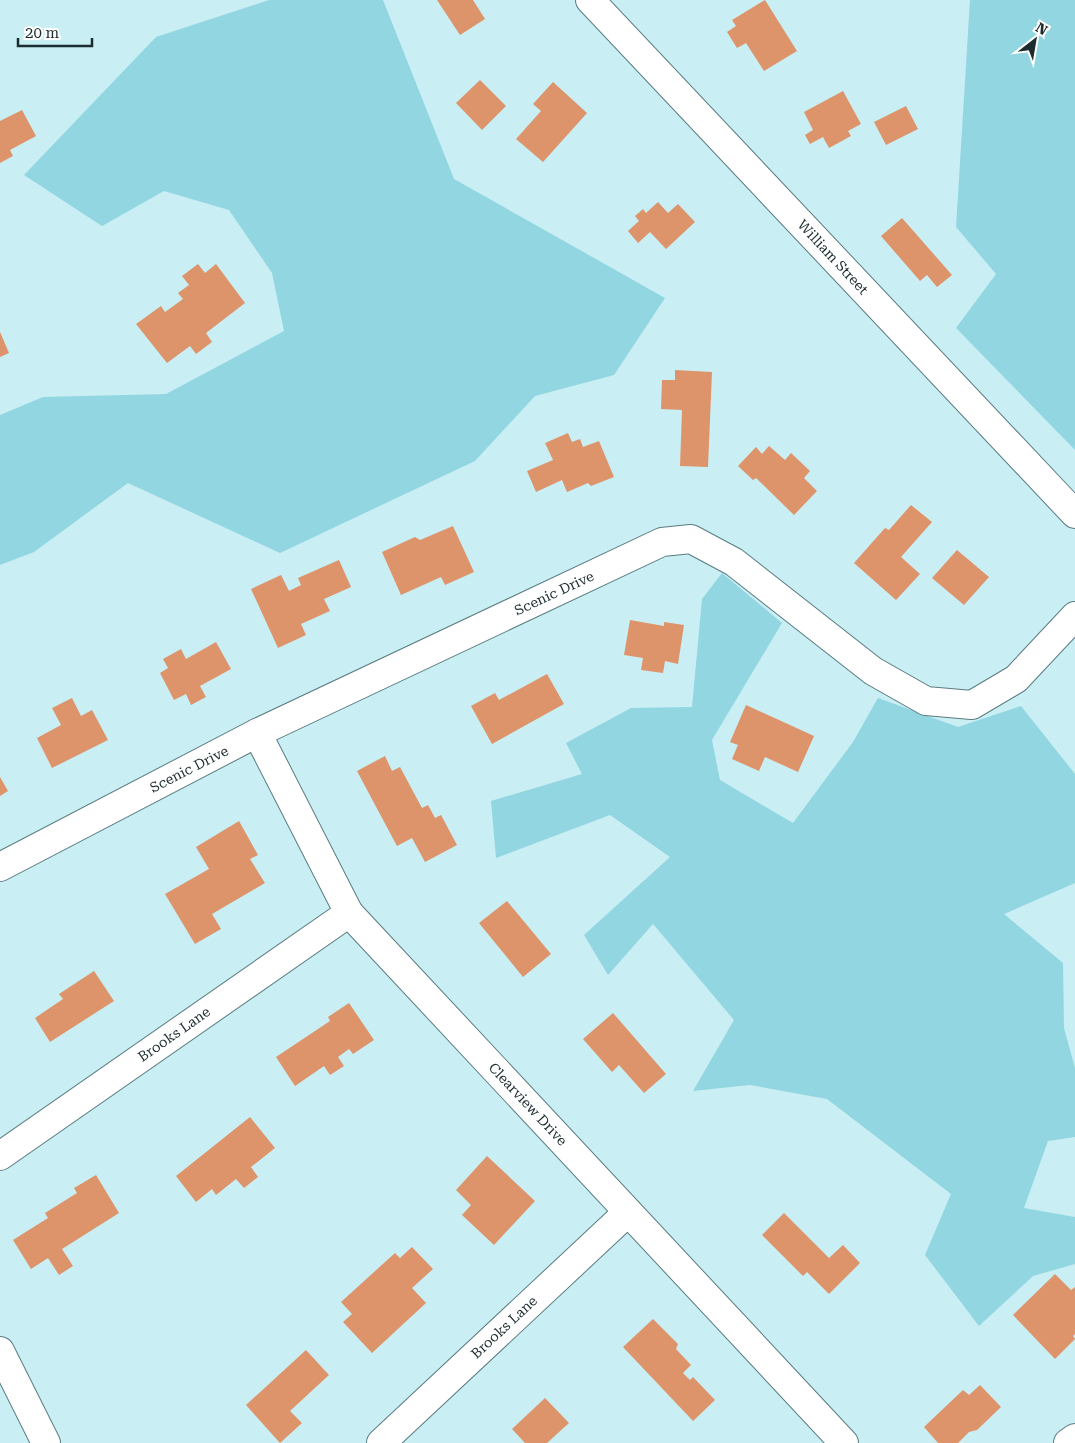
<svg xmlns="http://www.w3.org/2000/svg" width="1075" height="1443" font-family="'Roboto Serif',serif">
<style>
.green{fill:#92d6e1}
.building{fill:#de946a}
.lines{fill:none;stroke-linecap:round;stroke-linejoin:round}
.minor-casing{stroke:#5a7c81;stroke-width:30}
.tertiary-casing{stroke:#5a7c81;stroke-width:30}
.minor{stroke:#fff;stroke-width:28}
.tertiary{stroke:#fff;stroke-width:28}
.labels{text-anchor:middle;stroke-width:5;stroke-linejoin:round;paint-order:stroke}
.street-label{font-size:14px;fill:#1d2c2e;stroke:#fff}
</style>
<rect width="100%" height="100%" fill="#c9eef4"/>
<g class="green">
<path d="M269 0H383L454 179 665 298 614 375 535 396 475 461 280 553 128 483 34 552 0 565V415L43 397 166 394 284 331 272 273 229 210 164 191 102 226 24 175 156 37Z"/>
<path d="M970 0H1075V450L956 328 996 274 956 227Z"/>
<path d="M722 573 782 623 712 740 720 780 793 823 853 742 878 698 958 727 1021 706 1075 774V883L1004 914 1063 963 1064 1028 1075 1068V1137L1048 1141 1024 1208 1075 1217V1264L1033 1276 979 1326 925 1255 951 1194 827 1099 750 1085 693 1091 734 1020 653 924 608 975 584 935 670 857 610 815 496 858 491 801 582 774 566 743 631 708 692 707 702 599Z"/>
</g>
<g class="building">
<path d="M437 0H473L485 19 460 35Z"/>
<path d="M765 0 797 51 764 71 746 43 737 48 727 32 736 26 732 20Z"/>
<path d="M480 80 506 106 482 130 456 103Z"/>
<path d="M553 82 587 113 543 162 516 139 541 111 533 104Z"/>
<path d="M843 91 861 124 848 131 851 136 829 148 823 137 810 144 805 135 813 130 804 112Z"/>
<path d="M906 106 918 129 886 145 874 122Z"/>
<path d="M22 110 36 136 10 150 13 156 0 163V121Z"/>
<path d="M658 202 668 213 678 204 695 222 666 249 650 232 638 243 628 231 639 221 635 216 643 209 646 213Z"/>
<path d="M902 218 952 275 937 287 927 275 920 281 881 236Z"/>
<path d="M198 264 205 273 216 264 245 303 206 333 212 342 196 354 190 346 167 363 136 324 161 306 165 312 183 299 178 293 189 285 182 276Z"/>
<path d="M0 332 9 353 0 357Z"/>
<path d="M675 370 712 372 708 467 680 466 682 410 661 409 662 380H675Z"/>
<path d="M568 433 572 442 580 439 583 447 599 441 614 477 591 486 588 483 567 492 562 480 536 492 527 471 553 460 545 443Z"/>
<path d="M769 446 785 460 791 453 810 471 804 478 817 491 794 515 756 478 753 480 738 466 756 447 762 454Z"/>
<path d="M911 505 932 522 901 557 920 574 896 600 854 563 885 528 889 530Z"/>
<path d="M453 526 474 572 445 585 441 577 401 595 382 552 415 537 420 540Z"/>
<path d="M957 550 989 577 964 605 932 578Z"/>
<path d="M339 560 351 587 324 599 330 611 301 624 306 635 278 648 251 589 281 575 289 591 301 585 298 578Z"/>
<path d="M630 620 664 626V622L684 625 678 664 665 661 663 673 641 670 643 658 624 655Z"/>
<path d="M216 642 231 669 200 686 206 697 191 705 186 694 174 700 160 673 168 668 163 659 181 649 186 659Z"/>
<path d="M547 674 564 704 492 744 471 706 495 693 499 700Z"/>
<path d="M72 698 81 716 92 710 108 740 52 768 37 738 61 725 52 708Z"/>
<path d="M746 705 814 736 798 772 765 757 759 771 732 759 738 745 730 742Z"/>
<path d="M385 756 392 771 400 767 422 808 428 805 435 818 441 815 457 845 425 862 412 838 397 846 357 771Z"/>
<path d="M0 777 8 791 0 796Z"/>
<path d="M239 821 258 855 250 859 265 883 212 914 221 929 195 944 165 894 209 869 196 847Z"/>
<path d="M507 901 551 954 523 977 479 923Z"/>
<path d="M94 971 114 1001 50 1042 35 1018 63 999 59 994Z"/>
<path d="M349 1003 374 1040 353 1054 349 1049 338 1057 344 1066 330 1075 324 1066 295 1086 276 1057 330 1021 328 1017Z"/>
<path d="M613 1013 666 1074 644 1093 619 1065 612 1072 583 1039Z"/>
<path d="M250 1117 275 1148 251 1167 258 1177 244 1188 236 1179 216 1195 212 1189 196 1202 176 1176Z"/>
<path d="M487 1156 535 1201 494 1245 462 1215 471 1205 456 1190Z"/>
<path d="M96 1175 119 1213 62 1249 73 1266 59 1275 48 1258 31 1269 13 1240 48 1218 45 1213 77 1193 74 1188Z"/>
<path d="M784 1213 829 1258 843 1245 860 1263 829 1294 807 1272 803 1276 762 1235Z"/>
<path d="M412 1247 433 1269 412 1288 426 1303 372 1353 343 1322 352 1314 341 1302 395 1253 400 1258Z"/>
<path d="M1055 1274 1071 1290 1075 1287V1334L1073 1336 1075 1339 1055 1359 1013 1315Z"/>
<path d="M653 1319 678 1344 676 1349 691 1365 683 1373 690 1380 693 1377 715 1400 693 1421 623 1347Z"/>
<path d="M306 1350 329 1375 290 1411 302 1423 280 1443 246 1405Z"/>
<path d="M980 1385 1001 1407 977 1430 969 1432 958 1443H938L924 1427 963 1390 969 1395Z"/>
<path d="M545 1398 569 1423 547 1443H525L512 1429Z"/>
</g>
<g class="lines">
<defs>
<g id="minor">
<path d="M590 0 1075 514"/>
<path d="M257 733 349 913 844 1443"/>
<path d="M0 867 257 733 662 542 691 539 734 562 873 671 926 701 972 705 1016 679 1075 616"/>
<path d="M0 1156 349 913"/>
<path d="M0 1351 46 1443"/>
<path d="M381 1443 628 1212"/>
</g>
<path id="tertiary" d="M1068 1443 1075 1438"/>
</defs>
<use href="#minor" class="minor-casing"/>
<use href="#tertiary" class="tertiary-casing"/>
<use href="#minor" class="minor"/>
<use href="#tertiary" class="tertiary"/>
</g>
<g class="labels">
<g class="street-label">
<text transform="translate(833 257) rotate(47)" y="5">William Street</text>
<text transform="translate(554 593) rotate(-25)" y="5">Scenic Drive</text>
<text transform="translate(189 769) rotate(-27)" y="5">Scenic Drive</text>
<text transform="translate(174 1034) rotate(-35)" y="5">Brooks Lane</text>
<text transform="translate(528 1104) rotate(47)" y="5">Clearview Drive</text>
<text transform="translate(504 1327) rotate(-43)" y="5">Brooks Lane</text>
</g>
</g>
<g transform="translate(1035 40) rotate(31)" stroke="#ffffff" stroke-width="4" paint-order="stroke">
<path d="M0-4L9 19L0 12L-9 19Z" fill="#1d2c2e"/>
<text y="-8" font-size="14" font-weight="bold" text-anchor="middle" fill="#1d2c2e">N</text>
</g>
<path d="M18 38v8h74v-8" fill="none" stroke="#1d2c2e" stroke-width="2.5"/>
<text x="25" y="38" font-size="15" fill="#1d2c2e" stroke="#ffffff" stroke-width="4" paint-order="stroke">20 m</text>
</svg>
